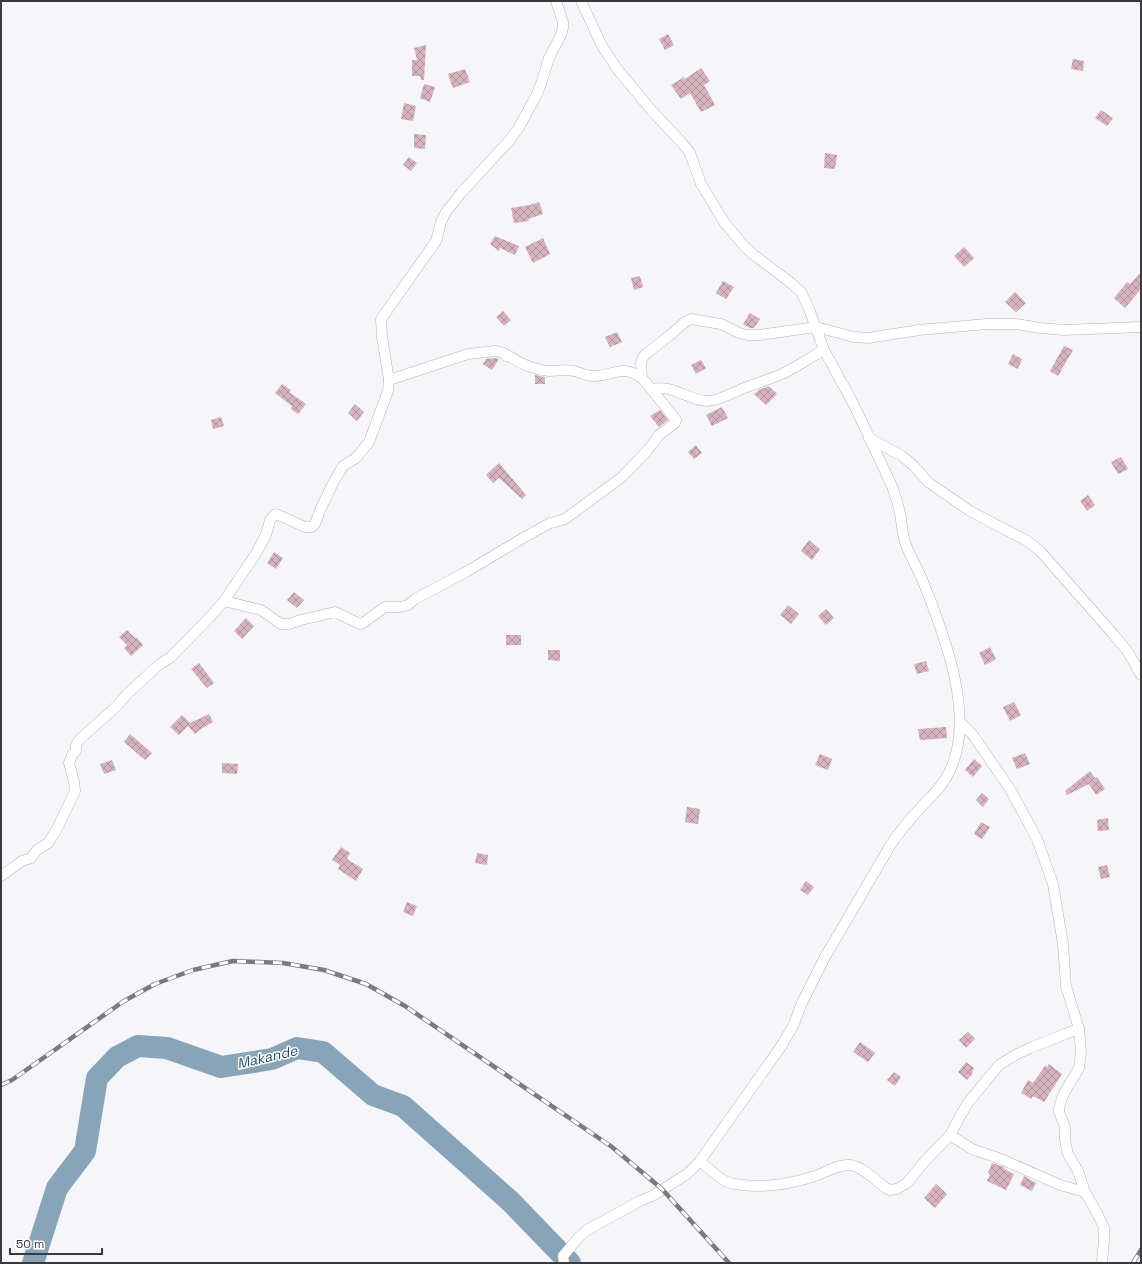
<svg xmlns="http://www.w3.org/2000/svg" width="1142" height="1264" font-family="'Space Grotesk',sans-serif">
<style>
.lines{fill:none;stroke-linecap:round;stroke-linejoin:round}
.river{stroke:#87a4b8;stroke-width:22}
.building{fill:url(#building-cross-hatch)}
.street-casing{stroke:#b4b3b8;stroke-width:11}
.street{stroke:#fff;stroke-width:10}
.rail-casing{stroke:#7b7b7e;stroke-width:4.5}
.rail{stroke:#fff;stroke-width:3;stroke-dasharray:9;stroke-linecap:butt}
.labels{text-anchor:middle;stroke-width:3;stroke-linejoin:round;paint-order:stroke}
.water-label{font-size:14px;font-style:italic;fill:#1c506e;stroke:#fff}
</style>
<defs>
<pattern id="building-cross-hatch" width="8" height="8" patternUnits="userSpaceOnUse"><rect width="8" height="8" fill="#d7b3bd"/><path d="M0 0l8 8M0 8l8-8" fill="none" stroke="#af939b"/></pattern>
</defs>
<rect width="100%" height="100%" fill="#f6f5fa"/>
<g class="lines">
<path class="river" d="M33 1263 57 1188 85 1151 97 1078 117 1057 138 1046 167 1048 221 1067 272 1059 297 1048 323 1052 373 1095 403 1106 510 1201 570 1263"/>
</g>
<g class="building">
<path d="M668 34 674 45 665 50 659 39Z"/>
<path d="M426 45 424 80H421L420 76H412V60H417L414 48Z"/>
<path d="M1073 59 1084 61 1083 71 1071 69Z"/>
<path d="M701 68 710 81 704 85 715 105 701 112 690 93 681 99 671 85 684 77 685 79Z"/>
<path d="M465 69 470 82 453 88 448 74Z"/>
<path d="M424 84 435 87 430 102 420 98Z"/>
<path d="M404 103 416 106 413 121 401 119Z"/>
<path d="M1101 110 1113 118 1107 126 1095 118Z"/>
<path d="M414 134 426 135 425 149 414 148Z"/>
<path d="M825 153 837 155 835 169 824 168Z"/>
<path d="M409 157 417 163 411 171 403 165Z"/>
<path d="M539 202 543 214 528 219 529 221 514 223 511 208 530 205Z"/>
<path d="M495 236 519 246 515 255 500 248 499 251 490 244Z"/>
<path d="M543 238 550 254 533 263 525 247Z"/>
<path d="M964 247 974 258 964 267 954 256Z"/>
<path d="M1141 272V289L1125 308 1114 298 1127 282 1130 284Z"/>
<path d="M640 276 643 287 634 290 631 278Z"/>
<path d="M723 281 734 287 726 299 716 293Z"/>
<path d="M1015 292 1026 303 1016 312 1005 302Z"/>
<path d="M503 311 511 320 504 326 496 317Z"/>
<path d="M750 313 760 319 754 328H750L743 324Z"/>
<path d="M617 332 622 342 610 347 605 337Z"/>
<path d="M1064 346 1073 350 1058 376 1050 371Z"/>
<path d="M1013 354 1022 359 1018 369 1008 364Z"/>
<path d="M496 358 499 359 492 370 483 364 486 359Z"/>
<path d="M701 360 706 368 696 374 691 365Z"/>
<path d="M535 375 545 377V384H535Z"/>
<path d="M282 384 291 390 289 392 306 404 298 414 291 409 292 406 275 393Z"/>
<path d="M769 386 777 394 766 405 754 394 759 390Z"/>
<path d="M355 404 364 412 357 421 348 413Z"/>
<path d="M722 407 728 418 712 426 706 415Z"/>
<path d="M660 410 668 420 659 427 650 416Z"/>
<path d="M221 417 224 426 213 429 211 420Z"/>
<path d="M696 445 702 453 694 459 688 452Z"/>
<path d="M1121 457 1128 469 1118 474 1111 462Z"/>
<path d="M499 463 526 495 522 499 499 478 493 483 486 475Z"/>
<path d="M1088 495 1095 505 1087 511 1080 501Z"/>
<path d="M809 540 820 549 812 560 801 551Z"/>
<path d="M274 552 283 558 276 569 267 563Z"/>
<path d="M294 592 304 600 297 608 287 600Z"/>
<path d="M788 605 799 614 791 624 780 615Z"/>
<path d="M826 609 834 618 826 625 818 616Z"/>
<path d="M246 618 254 626 242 639 234 631Z"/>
<path d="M127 630 135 638 136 637 143 645 131 656 124 648 127 645 119 637Z"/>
<rect x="506" y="635" width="15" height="10"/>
<path d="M990 647 996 659 985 665 979 653Z"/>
<path d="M548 650H560V661L548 660Z"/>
<path d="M926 661 929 671 917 674 914 664Z"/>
<path d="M199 663 214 683 207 688 191 669Z"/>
<path d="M1014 702 1021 715 1010 721 1003 707Z"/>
<path d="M209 714 213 722 201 729 195 734 188 726 179 735 170 727 182 715 190 723Z"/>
<path d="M946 727 947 738 920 740 918 729Z"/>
<path d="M130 734 152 753 145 760 124 742Z"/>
<path d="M1025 753 1030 764 1017 769 1012 758Z"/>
<path d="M820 754 832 759 828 770 815 765Z"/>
<path d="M974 759 982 766 973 777 965 770Z"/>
<path d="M112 760 116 770 104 774 100 764Z"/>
<path d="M222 763 238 764 237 774 222 773Z"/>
<path d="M1090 771 1095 778 1097 777 1105 789 1096 795 1089 784 1067 795 1065 791Z"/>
<path d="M982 793 989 799 983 807 976 800Z"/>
<path d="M687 807 700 809 698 824 685 822Z"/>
<path d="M1108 818 1109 830 1098 831 1097 820Z"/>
<path d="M981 822 990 827 982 839 974 834Z"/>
<path d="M341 847 350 853 347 859 363 869 356 881 338 869 340 865 332 860Z"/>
<path d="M477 853 488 855 487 865 475 863Z"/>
<path d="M1107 865 1110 877 1101 879 1098 867Z"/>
<path d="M806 881 814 887 808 895 800 890Z"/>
<path d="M407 902 417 906 413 916 403 912Z"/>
<path d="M968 1032 975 1039 966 1048 959 1040Z"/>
<path d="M860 1042 875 1053 868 1062 853 1052Z"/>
<path d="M966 1062 974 1068 972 1072 973 1073 967 1080 958 1072Z"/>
<path d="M1049 1064 1062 1074 1044 1102 1033 1096 1031 1099 1021 1093 1028 1080 1033 1083 1045 1066 1047 1067Z"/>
<path d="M894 1072 901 1077 895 1086 887 1080Z"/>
<path d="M992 1163 1004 1167V1169L1014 1174 1006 1190 987 1181 990 1174 988 1173Z"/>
<path d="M1024 1176 1036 1183 1032 1191 1020 1185Z"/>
<path d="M936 1184 947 1194 935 1208 924 1198Z"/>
</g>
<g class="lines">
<defs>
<g id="street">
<path d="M389 380 468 354 496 351 504 353 506 356H509C520 364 536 370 549 371 558 371 566 369 574 371 582 373 587 377 595 376 617 375 620 364 642 378"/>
<path d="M653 389C674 385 686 399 706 401 715 402 735 392 744 388 757 383 771 379 784 373 798 366 811 357 824 350"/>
<path d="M869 438 902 456 914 466 928 482 970 511 1027 541 1040 551 1114 635 1128 652 1141 675"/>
<path d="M224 601 261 610 281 624H289L301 620 335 612 360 624 363 623 385 607H400L408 605 415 599 466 572 523 538 550 523 555 522 565 519 622 477 647 451 659 435 675 423 676 420 674 417 642 378 641 363 643 357 647 353 669 336 685 322 691 319 721 324 739 333 747 335H759L816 327 854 337 868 338 919 330 987 324H1016L1040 328 1064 330 1141 327"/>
<path d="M960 722 973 735 1010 789 1037 839 1053 884 1063 944 1066 986 1079 1029 1081 1052 1079 1068 1063 1095 1059 1108V1112L1065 1127V1140L1068 1154 1078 1171 1085 1192 1097 1213 1104 1228V1239L1102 1263"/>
<path d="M1 876 22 861 31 858 37 850 48 843 57 829 75 791 74 782 69 763 72 755 76 751V745L80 739 117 706 127 694 160 664 171 657 211 616 224 601 255 555 266 535 270 520 274 515 276 514 305 527H312L315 524 321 508 333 483 343 466 356 458 369 442 388 391 389 380 382 337 381 319 436 241 441 222 446 212 461 193 509 141 518 129 536 96 541 84 549 58 561 35 563 28V22L556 1"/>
<path d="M950 1135 972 1149 1001 1159 1060 1185 1085 1192"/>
<path d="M700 1161C708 1168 717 1177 727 1182 732 1184 737 1184 742 1185 767 1188 791 1184 815 1176 826 1172 838 1164 850 1165 862 1166 876 1181 886 1188L890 1190 897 1189 907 1183 926 1160 950 1135 967 1104 999 1065 1017 1054 1030 1048 1065 1034 1079 1029"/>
<path d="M564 1263 563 1256 578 1238 587 1230 638 1202 654 1195 687 1174 700 1161 782 1045 794 1024 801 1005 825 957 890 846C899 832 910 819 922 806 931 797 941 788 947 776 978 723 945 636 924 584 919 571 911 558 906 545 902 535 902 524 900 513 898 504 895 495 892 486L854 405 824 350 809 309 801 292 791 283 754 255 745 247 724 222 701 184 690 153 683 144 652 111 618 70 602 46 581 1"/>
</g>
</defs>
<use href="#street" class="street-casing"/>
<use href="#street" class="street"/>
<defs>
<g id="rail">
<path d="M1 1085 12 1080 124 1001 155 984 193 970 233 961 283 963 324 970 366 984 405 1006 612 1147 662 1189 729 1263"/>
<path d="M1133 1263 1141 1250"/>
</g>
</defs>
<use href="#rail" class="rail-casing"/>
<use href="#rail" class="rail"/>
</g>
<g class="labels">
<g class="water-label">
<text transform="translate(267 1057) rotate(-13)" y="5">Makande</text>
</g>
</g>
<rect width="1142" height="1264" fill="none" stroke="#3a3a3c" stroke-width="4"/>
<path d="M10 1248v6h92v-6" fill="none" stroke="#3a3a3c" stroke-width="2"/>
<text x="16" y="1248" font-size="12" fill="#3a3a3c" stroke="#ffffff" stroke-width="3" paint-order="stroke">50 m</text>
</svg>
